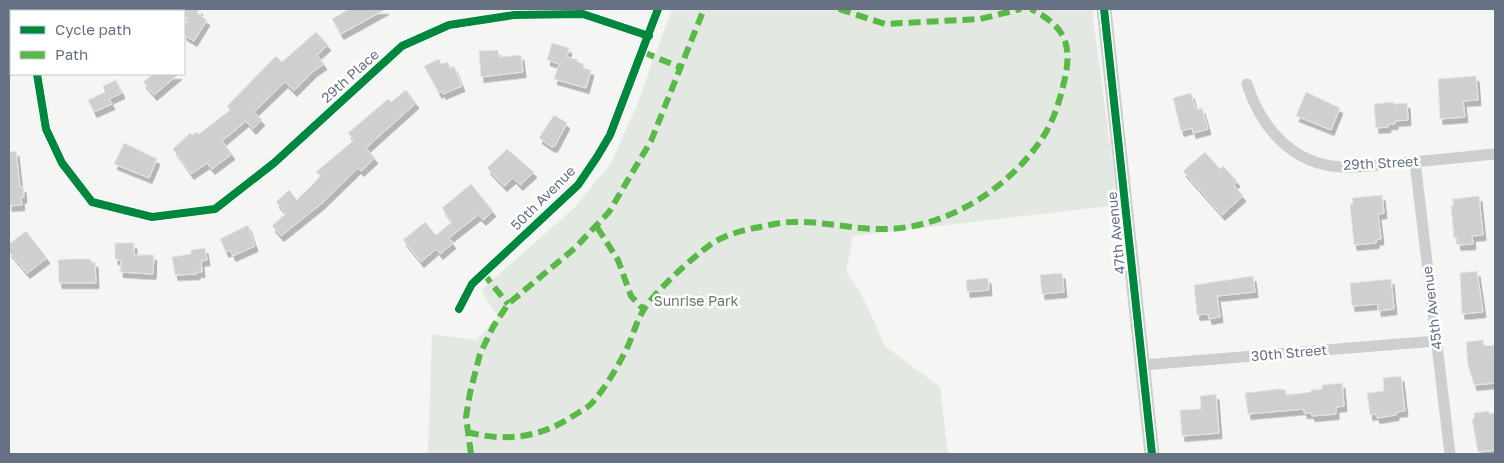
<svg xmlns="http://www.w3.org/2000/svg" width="1504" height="463" font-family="'Golos Text',sans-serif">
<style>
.green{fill:#e4e8e2}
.building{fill:#ced0d0;stroke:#e4e5e4;filter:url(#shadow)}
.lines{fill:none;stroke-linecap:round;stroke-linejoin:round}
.minor{stroke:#cdcecf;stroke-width:11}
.tertiary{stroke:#cdcecf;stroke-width:15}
.quiet{stroke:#58b947;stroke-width:6;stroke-dasharray:12 6;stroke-linecap:butt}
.cycleway-casing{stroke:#fff;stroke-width:11}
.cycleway{stroke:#00873e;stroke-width:8}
.labels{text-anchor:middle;stroke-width:5;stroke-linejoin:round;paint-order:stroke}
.street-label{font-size:14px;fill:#667284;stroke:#fff}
.park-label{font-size:14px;fill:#667b65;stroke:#fff}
</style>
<defs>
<filter id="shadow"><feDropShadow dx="3" dy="5.5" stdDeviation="0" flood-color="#0004"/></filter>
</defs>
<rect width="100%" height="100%" fill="#f5f6f4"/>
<path class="green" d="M672 9H1092L1118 205 853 236 846 272 860 291 885 346 940 387 948 454H428L432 334 476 340 498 317 481 290 573 209 611 163 636 107Z"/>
<g class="building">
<path d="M172 9H200L197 13 207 20 194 41 184 35V27L189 19 184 16V11Z"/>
<path d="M349 9H386L341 34 332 19Z"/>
<path d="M316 32 328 45 317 55 324 64 314 71 294 91 285 82 254 112 262 120 253 129 246 121 222 141 232 154 212 169 207 163 191 174 173 149 190 133 192 135 197 132 199 134 230 110 227 106 276 56 282 62Z"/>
<path d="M552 43 569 48 567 57 578 60 577 62 584 64 583 68 591 70 586 88 554 79 559 64 547 60Z"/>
<path d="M498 50 499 57 521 55 523 72 481 77 479 51Z"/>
<path d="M439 59 441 64 448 62 450 68 454 66 462 86 443 94 442 91 439 93 424 66Z"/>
<path d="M153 74H179L154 95 143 82Z"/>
<path d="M1476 76 1478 100 1463 101 1465 117 1440 119 1438 79Z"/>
<path d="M116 80 122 93 109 99 112 104 94 112 88 100 105 92 103 86Z"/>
<path d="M406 90 416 103 366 148 375 158 361 171 358 168 321 204 281 236 272 226 286 213 276 202 289 190 297 200 321 176 316 172 354 140 348 133 388 99 391 102Z"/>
<path d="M1306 92 1340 108 1331 130 1296 116Z"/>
<path d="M1191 93 1196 110 1202 108 1208 129 1193 133 1192 128 1181 131 1173 98Z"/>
<path d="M1393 102 1394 104 1407 103 1408 120 1395 121V124H1388V127L1376 128 1374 104Z"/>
<path d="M554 115 567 123 555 146 552 147 539 138Z"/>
<path d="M124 143 157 159 149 178 114 164Z"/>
<path d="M507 149 534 172 520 185 513 178 504 186 487 168Z"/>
<path d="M16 151 20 187H23L24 197 21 198 22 205 9 206V152Z"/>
<path d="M1205 152 1220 169 1223 166 1237 181 1234 185 1243 196 1222 215 1183 171Z"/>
<path d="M471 184 493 211 483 220 478 215 449 238 453 243 440 254 436 249 421 262 403 240 425 222 436 235 452 222 442 208Z"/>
<path d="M1382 195 1384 213 1378 214 1381 239 1376 240V243L1354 245 1350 204H1353L1352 198Z"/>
<path d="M1479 196 1483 235 1472 236 1473 244 1458 245 1457 238H1454L1451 206H1453V199Z"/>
<path d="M248 225 255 246 233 256 230 250 226 252 220 239Z"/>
<path d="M26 231 47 258 27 273 9 252V244Z"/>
<path d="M115 243H134V255H154L153 274 120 272 121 260 115 259Z"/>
<path d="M205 248 207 260 201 261 202 272H197V274L175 275 172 257 191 254V250Z"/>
<path d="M71 259H90L91 262H95L96 283H59L58 260Z"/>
<path d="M1477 271 1483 312 1462 314 1460 273Z"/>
<path d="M1062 273 1064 292 1042 294 1040 275Z"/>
<path d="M1253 276 1255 292 1217 296 1220 317 1209 319 1208 314 1197 315 1194 285Z"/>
<path d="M988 278 989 290 967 292 966 280Z"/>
<path d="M1391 279 1394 309 1378 311V304L1352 306 1350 283Z"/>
<path d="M1483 340 1484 346 1494 345 1495 383 1474 385 1468 365 1466 342Z"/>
<path d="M1401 376 1405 411 1396 412V415L1377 418 1376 414 1370 415 1367 393 1384 391 1383 378Z"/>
<path d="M1342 383 1344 406 1336 407V414L1312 416 1311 413H1304V409L1248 414 1245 393 1279 389 1286 390V395L1311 392V390L1322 389V385Z"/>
<path d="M1216 394 1219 433 1182 436 1180 410 1201 409 1200 396Z"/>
<path d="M1489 411V414L1495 413V450L1478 452 1472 419H1474V413Z"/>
</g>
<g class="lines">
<g class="minor">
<path d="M150 11 153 9"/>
<path d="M9 70H11"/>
<path d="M37 74 46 129 62 163 92 202 152 217 215 209 274 163 402 46 449 25 514 15 583 14 649 36"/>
<path d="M1247 84C1261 128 1293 165 1342 167 1360 168 1378 165 1396 163 1429 161 1462 157 1495 154"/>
<path d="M1415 162 1450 454"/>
<path d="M459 309 472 284 578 185 597 157 610 135 658 9"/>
<path d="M1143 365 1436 341"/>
</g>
<path class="tertiary" d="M1104 9 1152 454"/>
<g class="quiet">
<path d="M839 9 885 24 980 19 1021 9"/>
<path d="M643 52 679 67"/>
<path d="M597 227 618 260 631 296 644 310"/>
<path d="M483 273 508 304"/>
<path d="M467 432C505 442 540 438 573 416 579 412 586 409 591 404 604 390 615 371 624 354 632 340 635 324 643 311 654 292 692 258 710 245 722 236 740 231 754 228 766 226 780 222 792 222 824 221 855 230 886 229 947 228 1010 188 1043 137 1055 119 1062 93 1066 73 1072 39 1060 24 1031 9"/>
<path d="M471 454 466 417 470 393 480 354 493 327 508 304 575 248 609 212 651 141 704 9"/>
</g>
<defs>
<g id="cycleway">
<path d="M1104 9 1152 454"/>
<path d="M37 74 46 129 62 163 92 202 152 217 215 209 274 163 402 46 449 25 514 15 583 14 649 36"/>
<path d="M459 309 472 284 578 185 597 157 610 135 658 9"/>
</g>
</defs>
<use href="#cycleway" class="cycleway-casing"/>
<use href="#cycleway" class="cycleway"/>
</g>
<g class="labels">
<g class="street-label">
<text transform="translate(350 76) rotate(-42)" y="5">29th Place</text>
<text transform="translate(1381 163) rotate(-3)" y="5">29th Street</text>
<text transform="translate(543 198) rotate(-45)" y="5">50th Avenue</text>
<text transform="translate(1116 233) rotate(-96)" y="5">47th Avenue</text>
<text transform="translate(1432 308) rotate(-97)" y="5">45th Avenue</text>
<text transform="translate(1289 353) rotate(-5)" y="5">30th Street</text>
</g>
<g class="park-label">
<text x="696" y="306">Sunrise Park</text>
</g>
</g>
<rect width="1504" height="463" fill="none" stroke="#667284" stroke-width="20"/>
<rect x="10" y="10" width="175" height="65" fill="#ffffff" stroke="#c2c7ce"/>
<rect x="20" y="26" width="25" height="8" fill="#00873e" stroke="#c2c7ce"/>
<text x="55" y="35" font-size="15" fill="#667284">Cycle path</text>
<rect x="20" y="51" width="25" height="8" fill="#58b947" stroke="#c2c7ce"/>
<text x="55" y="60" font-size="15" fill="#667284">Path</text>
</svg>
